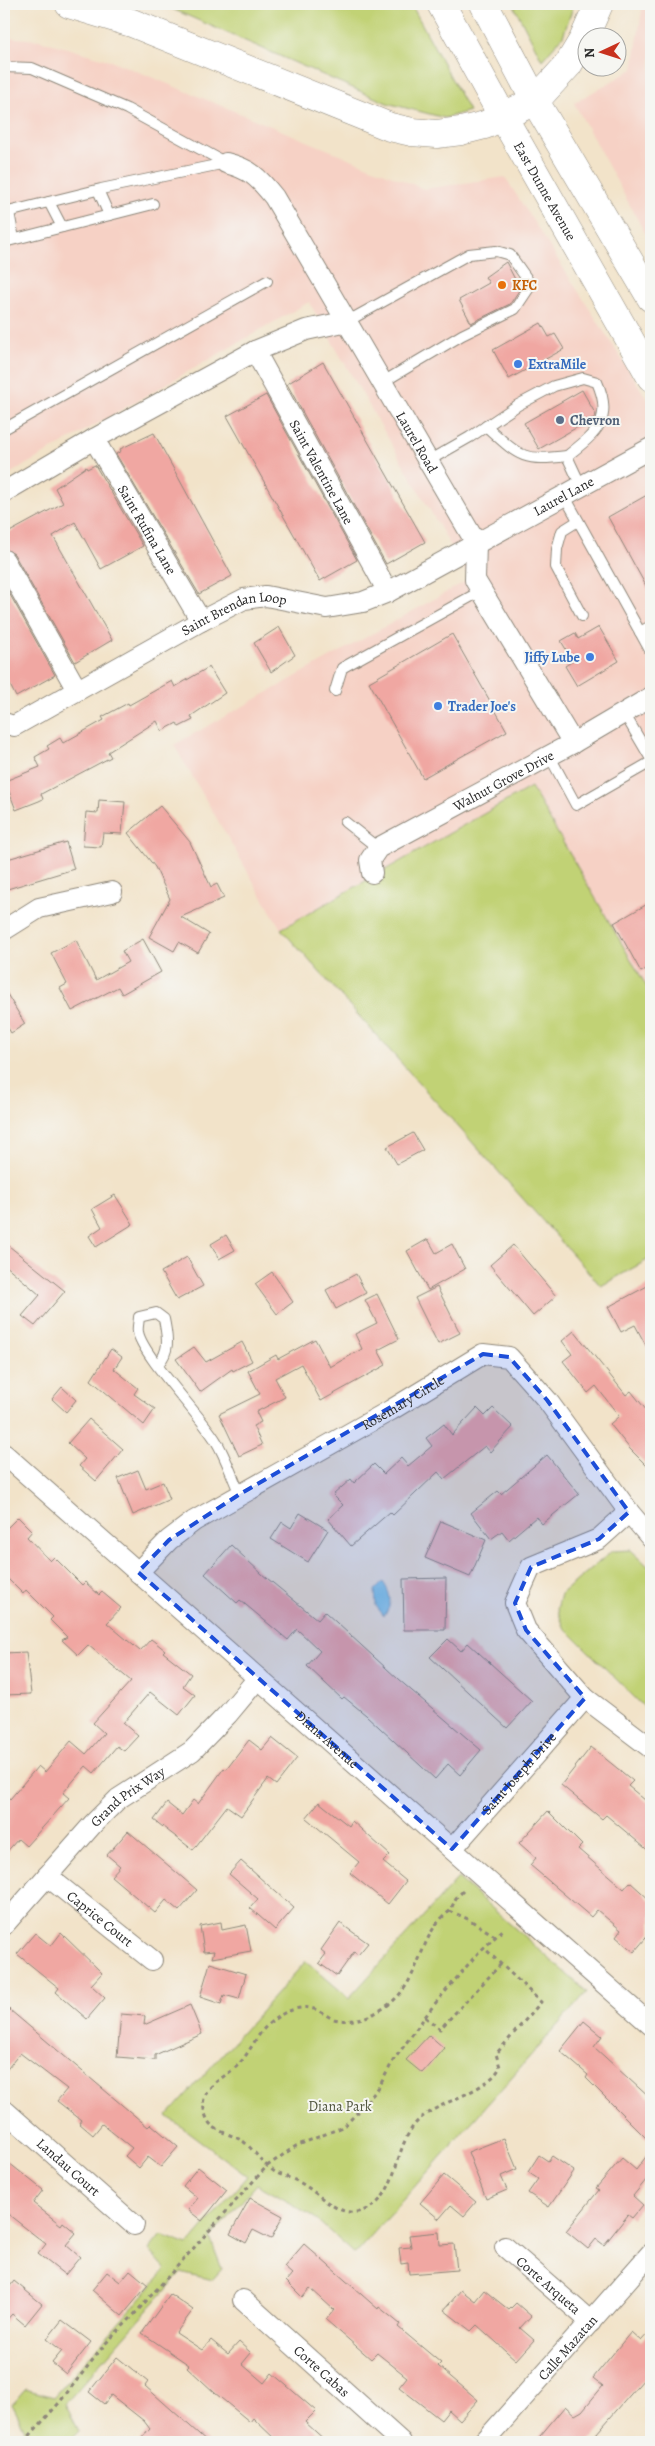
<svg xmlns="http://www.w3.org/2000/svg" width="655" height="2446" font-family="Alegreya,serif">
<style>
.built{fill:#f6d1c5}
.green{fill:#c1d275;stroke:#767e50}
.water{fill:#5fb8dc;stroke:#457284}
.building{fill:#f0a7a2}
.lines{fill:none;stroke-linecap:round;stroke-linejoin:round}
.lane-casing{stroke:#8e877a;stroke-width:12}
.street-casing{stroke:#8e877a;stroke-width:22}
.secondary-casing{stroke:#8e877a;stroke-width:29}
.highway-casing{stroke:#8e877a;stroke-width:29}
.path{stroke:#8e877a;stroke-width:3;stroke-dasharray:4 4;stroke-linecap:butt}
.lane{stroke:#fff;stroke-width:10}
.street{stroke:#fff;stroke-width:20}
.secondary{stroke:#fff;stroke-width:28}
.highway{stroke:#fff;stroke-width:28}
.marked{fill:#1d4ed8;fill-opacity:0.2;stroke:#1d4ed8;stroke-width:4;stroke-dasharray:10 6;stroke-linejoin:round}
.food-dot{fill:#e8710a;stroke:#f6f6f2;stroke-width:2}
.shop-dot{fill:#3f7fe0;stroke:#f6f6f2;stroke-width:2}
.service-dot{fill:#5c6f8a;stroke:#f6f6f2;stroke-width:2}
.labels{text-anchor:middle;stroke-width:4;stroke-linejoin:round;paint-order:stroke}
.street-label{font-size:14px;fill:#2b2b2b;stroke:#f6f6f2}
.food-label{font-size:14px;font-weight:bold;fill:#c56008;stroke:#f6f6f2;text-anchor:start}
.shop-label{font-size:14px;font-weight:bold;fill:#366cbe;stroke:#f6f6f2;text-anchor:start}
.service-label{font-size:14px;font-weight:bold;fill:#4e5e75;stroke:#f6f6f2;text-anchor:start}
.park-label{font-size:14px;fill:#50553e;stroke:#f6f6f2}
</style>
<rect width="100%" height="100%" fill="#f6f6f2"/>
<filter id="ink" filterUnits="userSpaceOnUse"><feTurbulence type="fractalNoise" baseFrequency=".02" numOctaves="2"/><feDisplacementMap in="SourceGraphic" scale="10" xChannelSelector="R" yChannelSelector="G"/><feConvolveMatrix kernelMatrix="1 2 1 2 8 2 1 2 1" color-interpolation-filters="sRGB"/></filter>
<filter id="wash" filterUnits="userSpaceOnUse"><feTurbulence type="fractalNoise" baseFrequency=".0096" numOctaves="4" result="noise"/><feDisplacementMap in="SourceGraphic" scale="20" xChannelSelector="R" yChannelSelector="G"/><feGaussianBlur stdDeviation="1.12" result="paint"/><feColorMatrix in="noise" values="0 0 0 0 0 0 0 0 0 0 0 0 0 0 0 0 0 1.4 0 .05"/><feComposite in="paint" operator="in"/></filter>
<g filter="url(#wash)">
<rect width="100%" height="100%" fill="#f2e3c9"/>
<g class="built">
<path d="M643 4H651V244L574 103 633 69Z"/>
<path d="M4 37 39 40 112 61 424 189 505 177 651 405V994L531 787 281 929 174 745 470 579 309 302 4 477Z"/>
</g>
<g class="green">
<path d="M161 4H411L469 111 445 118 387 103Z"/>
<path d="M513 4H574L563 36 542 60Z"/>
<path d="M531 787 651 994V1258L601 1286 281 929Z"/>
<path d="M631 1550 651 1569V1714L564 1627 557 1609 561 1594 612 1551Z"/>
<path d="M458 1878 587 1992 355 2254 310 2214 257 2184 210 2238 222 2269 212 2280 181 2272 65 2404 79 2431 68 2442 35 2436 30 2442H14L25 2430 12 2404 25 2389 54 2397 166 2269 149 2250 161 2235 188 2245 247 2176 167 2116 306 1961 349 1998Z"/>
</g>
<path class="water" d="M383 1582C391 1593 393 1605 384 1616L376 1606 375 1590Z"/>
<g id="blocks">
<g class="building">
<path d="M506 262 520 289 510 304 471 323 459 300 489 283 485 277Z"/>
<path d="M541 323 549 337 555 334 564 349 509 379 493 350Z"/>
<path d="M323 362 425 542 386 564 287 384Z"/>
<path d="M582 390 596 415 595 417 539 449 524 423Z"/>
<path d="M266 395 357 560 320 581 227 416Z"/>
<path d="M154 433 232 576 199 594 116 454 121 451 120 449Z"/>
<path d="M95 465 143 546 101 569 75 522 53 536 112 640 75 662 14 554 4 548V535L63 503 55 488 86 467 87 469Z"/>
<path d="M647 495 651 503V595L608 517Z"/>
<path d="M4 584 55 675 16 697 4 673Z"/>
<path d="M279 627 295 655 271 672 254 643Z"/>
<path d="M599 627 619 661 577 686 565 666 573 661 561 641 575 633 578 639Z"/>
<path d="M452 634 507 731 423 778 369 682Z"/>
<path d="M209 667 225 693 191 716 193 720 179 727 177 723 162 731 157 721 108 752 111 757 41 794 43 799 39 801 16 810 5 781 40 767 35 757 49 749 47 746 60 738 63 743 104 720 102 717 128 703 129 705 172 681 175 687Z"/>
<path d="M99 800 125 802 122 834 103 833 101 847 83 846 86 812 98 813Z"/>
<path d="M160 806 190 842 211 887 217 884 224 898 181 917 209 934 198 953 179 942 174 951 149 937 170 899 155 867 128 833Z"/>
<path d="M66 842 74 869 4 890V860Z"/>
<path d="M651 902V966L641 972 614 923Z"/>
<path d="M143 939 161 972 122 994 118 987 72 1011 60 988 67 984 51 953 76 940 96 980 128 962 122 951Z"/>
<path d="M4 989 25 1024 11 1033 4 1021Z"/>
<path d="M413 1133 423 1150 397 1164 387 1147Z"/>
<path d="M115 1195 133 1224 96 1247 89 1236 102 1227 92 1209Z"/>
<path d="M226 1235 235 1250 219 1259 211 1244Z"/>
<path d="M428 1239 436 1253 452 1244 465 1269 428 1290 407 1251Z"/>
<path d="M4 1242 65 1291 35 1326 22 1316 40 1295 4 1264Z"/>
<path d="M513 1245 556 1296 533 1316 490 1265Z"/>
<path d="M187 1257 203 1286 177 1300 161 1272Z"/>
<path d="M272 1272 293 1302 277 1314 255 1284Z"/>
<path d="M356 1274 366 1293 336 1309 326 1290Z"/>
<path d="M651 1284V1355L635 1325 621 1332 608 1307Z"/>
<path d="M437 1287 460 1333 438 1344 415 1298Z"/>
<path d="M377 1294 399 1339 378 1350 386 1365 321 1401 301 1364 275 1378 285 1397 256 1412 261 1422 253 1426 262 1445 239 1456 219 1414 260 1394 248 1371 276 1355 278 1359 315 1339 330 1367 362 1349 355 1334 377 1323 365 1300Z"/>
<path d="M574 1331 626 1395 631 1391 651 1416V1426L646 1430 651 1438V1470L630 1449 610 1424 619 1416 596 1386 588 1393 563 1361 572 1354 562 1341Z"/>
<path d="M242 1342 252 1361 233 1371 232 1369 200 1392 176 1359 194 1347 206 1362Z"/>
<path d="M111 1349 122 1357 114 1369 138 1388 134 1394 155 1409 144 1425 91 1380Z"/>
<path d="M62 1387 76 1400 66 1412 52 1399Z"/>
<path d="M477 1408 485 1416 493 1408 513 1427 490 1452 485 1446 444 1479 438 1472 393 1515 390 1512 351 1546 328 1519 343 1505 333 1495 351 1479 354 1483 374 1464 384 1474 401 1458 408 1466 432 1446 426 1438 444 1424 452 1435Z"/>
<path d="M89 1419 123 1449 96 1481 79 1466 85 1459 68 1443Z"/>
<path d="M547 1455 579 1494 542 1524 536 1517 509 1540 502 1531 491 1539 471 1513 498 1491 501 1494Z"/>
<path d="M138 1470 146 1489 163 1482 170 1499 133 1515 118 1478Z"/>
<path d="M300 1513 328 1530 308 1562 271 1539 282 1522 291 1528Z"/>
<path d="M18 1517 32 1531 27 1537 50 1561 54 1557 82 1585 85 1582 99 1595 102 1592 121 1608 107 1623 140 1651 151 1639 165 1650 163 1652 191 1674 183 1686 195 1695 179 1715 150 1692 123 1723 138 1736 124 1751 117 1746 94 1773 86 1766 63 1793 69 1798 26 1846 18 1839 4 1855V1794L10 1799 38 1766 45 1772 71 1741 86 1754 104 1733 93 1723 131 1681 88 1645 78 1655 62 1640 67 1637 50 1620 53 1617 26 1590 23 1594 4 1575V1531Z"/>
<path d="M441 1521 486 1540 470 1577 425 1558Z"/>
<path d="M231 1545 262 1574 318 1620 325 1612 398 1679 481 1750 460 1775 448 1764 435 1779 366 1715 344 1697 342 1699 307 1666 320 1651 297 1629 288 1640 240 1600 237 1603 205 1574Z"/>
<path d="M446 1578 445 1630H404L403 1579Z"/>
<path d="M448 1639 461 1651 468 1643 532 1701 507 1728 430 1657Z"/>
<path d="M26 1652 31 1694 4 1695V1653Z"/>
<path d="M272 1738 297 1758 276 1785 268 1779 241 1816 227 1806 193 1850 154 1820 167 1803 182 1815 193 1800 198 1804 224 1768 226 1770 249 1740 262 1750Z"/>
<path d="M591 1747 633 1781 628 1786 651 1805V1853L606 1815 602 1819 561 1785Z"/>
<path d="M319 1802 349 1826 352 1821 390 1855 383 1862 406 1881 388 1904 350 1873 359 1862 306 1818Z"/>
<path d="M548 1811 582 1845 578 1849 624 1889 630 1882 651 1901V1932L634 1952 616 1937 621 1930 597 1910 591 1917 530 1865 536 1858 519 1843Z"/>
<path d="M128 1831 197 1890 179 1911 166 1900 155 1913 111 1876 120 1866 107 1855Z"/>
<path d="M241 1861 294 1908 275 1930 250 1908 258 1899 229 1874Z"/>
<path d="M221 1922 222 1930 246 1925 251 1951 212 1958 214 1951 204 1952 200 1926Z"/>
<path d="M340 1923 368 1943 358 1955 354 1952 337 1976 319 1963 326 1954 321 1950Z"/>
<path d="M35 1933 51 1946 61 1933 102 1973 91 1985 105 1998 87 2019 56 1992 59 1988 17 1954Z"/>
<path d="M210 1963 246 1974 239 1999 224 1995 221 2004 200 1997Z"/>
<path d="M4 2005 148 2127 151 2124 178 2147 161 2167 148 2157 139 2168 125 2156 132 2148 102 2124 93 2135 79 2123 81 2120 57 2101 67 2089 20 2053 4 2073Z"/>
<path d="M190 2005 202 2034 155 2055V2060L117 2057 121 2014 145 2016 144 2025Z"/>
<path d="M584 2021 602 2036 594 2047 651 2099V2143L586 2078 588 2075 560 2051Z"/>
<path d="M429 2035 444 2048 422 2073 406 2060Z"/>
<path d="M504 2138 517 2169 501 2176 507 2190 486 2199 468 2152Z"/>
<path d="M651 2150V2174L633 2196 643 2205 632 2218 628 2215 604 2245 596 2239 588 2249 566 2231 599 2190 596 2188 622 2158 636 2170Z"/>
<path d="M539 2155 548 2161 552 2156 574 2171 549 2207 528 2193 538 2179 528 2172Z"/>
<path d="M4 2159 43 2190 33 2203 61 2225 63 2222 76 2233 66 2245 80 2257 65 2275 38 2254 46 2244 4 2211Z"/>
<path d="M198 2167 227 2190 202 2221 188 2210 198 2198 183 2186Z"/>
<path d="M444 2175 476 2202 464 2216 451 2205 439 2219 420 2203Z"/>
<path d="M250 2198 283 2216 271 2239 253 2230 246 2243 230 2234Z"/>
<path d="M439 2232 440 2245 454 2244 457 2270 409 2274 408 2263 401 2264 399 2248 411 2247 409 2235Z"/>
<path d="M304 2244 378 2309 379 2307 400 2324 398 2327 441 2363 438 2366 478 2400 460 2420 449 2410 441 2420 399 2387 407 2377 377 2353 371 2359 326 2320 334 2310 310 2288 302 2297 286 2281 292 2274 284 2267Z"/>
<path d="M130 2270 148 2285 122 2316 92 2290 107 2272 120 2282Z"/>
<path d="M14 2281 42 2304 25 2325 12 2314 4 2323V2294Z"/>
<path d="M461 2290 475 2301 484 2290 509 2310 516 2303 531 2316 520 2328 534 2340 516 2360 477 2325 471 2331 444 2310Z"/>
<path d="M170 2294 193 2310 176 2333 202 2350 211 2340 228 2354 239 2342 251 2353 242 2364 264 2383 272 2373 316 2411 305 2422 327 2442H278L253 2418 250 2422 215 2393 187 2367 189 2365 142 2333Z"/>
<path d="M62 2320 91 2342 66 2374 52 2363 62 2351 47 2339Z"/>
<path d="M651 2330V2371L589 2442H535L565 2406 575 2415 582 2411 603 2386 593 2378 631 2332 641 2341Z"/>
<path d="M117 2357 148 2382 145 2386 208 2442H138L150 2429 144 2421 111 2395 104 2404 89 2392Z"/>
</g>
</g>
</g>
<g filter="url(#ink)">
<use href="#blocks" fill-opacity="0" stroke="#8e877a" stroke-width="1"/>
<g class="lines">
<defs>
<g id="lane">
<path d="M4 67 32 68 127 109 226 163 101 189 4 213"/>
<path d="M98 190 109 215"/>
<path d="M49 202 62 227"/>
<path d="M9 212 14 239"/>
<path d="M4 242 153 204"/>
<path d="M348 321 469 254 496 251 510 255 527 279 529 288 515 309 462 335 383 382"/>
<path d="M486 426C519 456 522 462 567 456"/>
<path d="M4 429 267 281"/>
<path d="M428 461 470 437 518 405 554 386 583 378 597 382C614 420 596 433 567 456L581 486"/>
<path d="M564 495 640 632 651 626"/>
<path d="M578 521 562 531 557 549 556 567 582 616"/>
<path d="M640 632 651 652"/>
<path d="M335 691 342 668 481 591"/>
<path d="M624 713 651 759"/>
<path d="M549 755 576 805 651 762"/>
<path d="M345 822 378 848"/>
<path d="M158 1364C171 1350 167 1336 164 1319L156 1313 139 1317C139 1321 137 1328 138 1332 142 1355 201 1416 216 1441 226 1457 232 1477 240 1494"/>
</g>
<g id="street">
<path id="s1" d="M226 163C250 169 258 177 274 197L476 543 475 580 573 743"/>
<path id="s2" d="M255 351 388 592"/>
<path id="s3" d="M94 439 201 621"/>
<path d="M4 492 94 439 255 351 306 330 348 321"/>
<path d="M4 560 77 690"/>
<path id="s4" d="M4 723 14 726 201 621 244 599 266 596 327 608 363 602 388 592 651 448"/>
<path id="s5" d="M372 873 370 860 378 848 573 743 651 697"/>
<path d="M4 930 39 908 112 892"/>
<path id="s6" d="M4 1454 651 2025"/>
<path d="M629 1512 599 1539 531 1567 515 1603 526 1630 585 1698 651 1748"/>
<path id="s7" d="M138 1572 169 1540 194 1521 391 1410 483 1354 509 1357 547 1400 629 1512 651 1538"/>
<path id="s8" d="M452 1849 585 1698"/>
<path id="s9" d="M47 1876 152 1960"/>
<path id="s10" d="M4 1925 93 1824 118 1799 192 1751 228 1714 258 1678"/>
<path id="s11" d="M4 2110 134 2225"/>
<path id="s12" d="M505 2247 591 2322"/>
<path id="s13" d="M243 2300 401 2442"/>
<path id="s14" d="M484 2442 651 2253"/>
</g>
<g id="secondary">
<path id="s15" d="M441 4 502 115 651 377"/>
<path d="M484 4 535 101 651 298"/>
</g>
<path id="highway" d="M69 4 132 23 390 127 412 132 437 134 461 131 485 125 535 101 568 65 583 40 599 4"/>
</defs>
<use href="#lane" class="lane-casing"/>
<use href="#street" class="street-casing"/>
<use href="#secondary" class="secondary-casing"/>
<use href="#highway" class="highway-casing"/>
<g class="path">
<path d="M463 1891 456 1898 450 1911 470 1920 495 1936"/>
<path d="M450 1911C418 1933 423 1979 388 2005 373 2016 353 2024 334 2019 327 2017 321 2011 314 2009 300 2004 281 2013 271 2022 257 2033 251 2051 239 2064 229 2075 208 2083 204 2099 202 2105 205 2115 208 2121 216 2133 233 2134 244 2142 254 2150 261 2162 271 2169 279 2176 290 2177 299 2182 322 2194 340 2223 369 2208 400 2193 393 2141 421 2118 441 2101 490 2090 500 2067L496 2054 541 2002 483 1947"/>
<path d="M425 2017 440 2029 501 1964"/>
<path d="M24 2442 59 2403 106 2343 131 2318 267 2166 296 2146 343 2127 363 2107 379 2087 393 2061 433 2006 478 1953 505 1928"/>
</g>
<use href="#lane" class="lane"/>
<use href="#street" class="street"/>
<use href="#secondary" class="secondary"/>
<use href="#highway" class="highway"/>
</g>
</g>
<path class="marked" d="M483 1354 509 1357 547 1400 629 1512 599 1539 531 1567 515 1603 526 1630 585 1698 452 1849 138 1572 169 1540 240 1494Z"/>
<circle class="food-dot" cx="502" cy="285" r="5"/>
<g class="shop-dot">
<circle cx="518" cy="364" r="5"/>
<circle cx="590" cy="657" r="5"/>
<circle cx="438" cy="706" r="5"/>
</g>
<circle class="service-dot" cx="560" cy="420" r="5"/>
<g class="labels">
<g class="street-label">
<text dy="5" stroke="none"><textPath href="#s15" startOffset="214">East Dunne Avenue</textPath></text>
<text dy="5" stroke="none"><textPath href="#s1" startOffset="344">Laurel Road</textPath></text>
<text dy="5" stroke="none"><textPath href="#s2" startOffset="138">Saint Valentine Lane</textPath></text>
<text dy="5" stroke="none"><textPath href="#s4" startOffset="621">Laurel Lane</textPath></text>
<text dy="5" stroke="none"><textPath href="#s3" startOffset="105">Saint Rufina Lane</textPath></text>
<text dy="5" stroke="none"><textPath href="#s4" startOffset="260">Saint Brendan Loop</textPath></text>
<text dy="5" stroke="none"><textPath href="#s5" startOffset="170">Walnut Grove Drive</textPath></text>
<text dy="5" stroke="none"><textPath href="#s7" startOffset="316">Rosemary Circle</textPath></text>
<text dy="5" stroke="none"><textPath href="#s6" startOffset="431">Diana Avenue</textPath></text>
<text dy="5" stroke="none"><textPath href="#s8" startOffset="101">Saint Joseph Drive</textPath></text>
<text dy="5" stroke="none"><textPath href="#s10" startOffset="179">Grand Prix Way</textPath></text>
<text dy="5" stroke="none"><textPath href="#s9" startOffset="68">Caprice Court</textPath></text>
<text dy="5" stroke="none"><textPath href="#s11" startOffset="86">Landau Court</textPath></text>
<text dy="5" stroke="none"><textPath href="#s12" startOffset="58">Corte Arqueta</textPath></text>
<text dy="5" stroke="none"><textPath href="#s14" startOffset="126">Calle Mazatan</textPath></text>
<text dy="5" stroke="none"><textPath href="#s13" startOffset="106">Corte Cabas</textPath></text>
</g>
<g class="food-label">
<text x="512" y="290">KFC</text>
</g>
<g class="shop-label">
<text x="528" y="369">ExtraMile</text>
<text x="580" y="662" text-anchor="end">Jiffy Lube</text>
<text x="448" y="711">Trader Joe's</text>
</g>
<g class="service-label">
<text x="570" y="425">Chevron</text>
</g>
<g class="park-label">
<text x="340" y="2111">Diana Park</text>
</g>
</g>
<rect width="655" height="2446" fill="none" stroke="#f6f6f2" stroke-width="20"/>
<g transform="translate(602 52) rotate(266)"><circle r="24" fill="#f6f6f2" stroke="#a5a5a2"/>
<path d="M0-4L9 19L0 12L-9 19Z" fill="#c8321e"/>
<text y="-8" font-size="14" font-weight="bold" text-anchor="middle" fill="#2b2b2b">N</text>
</g>
</svg>
